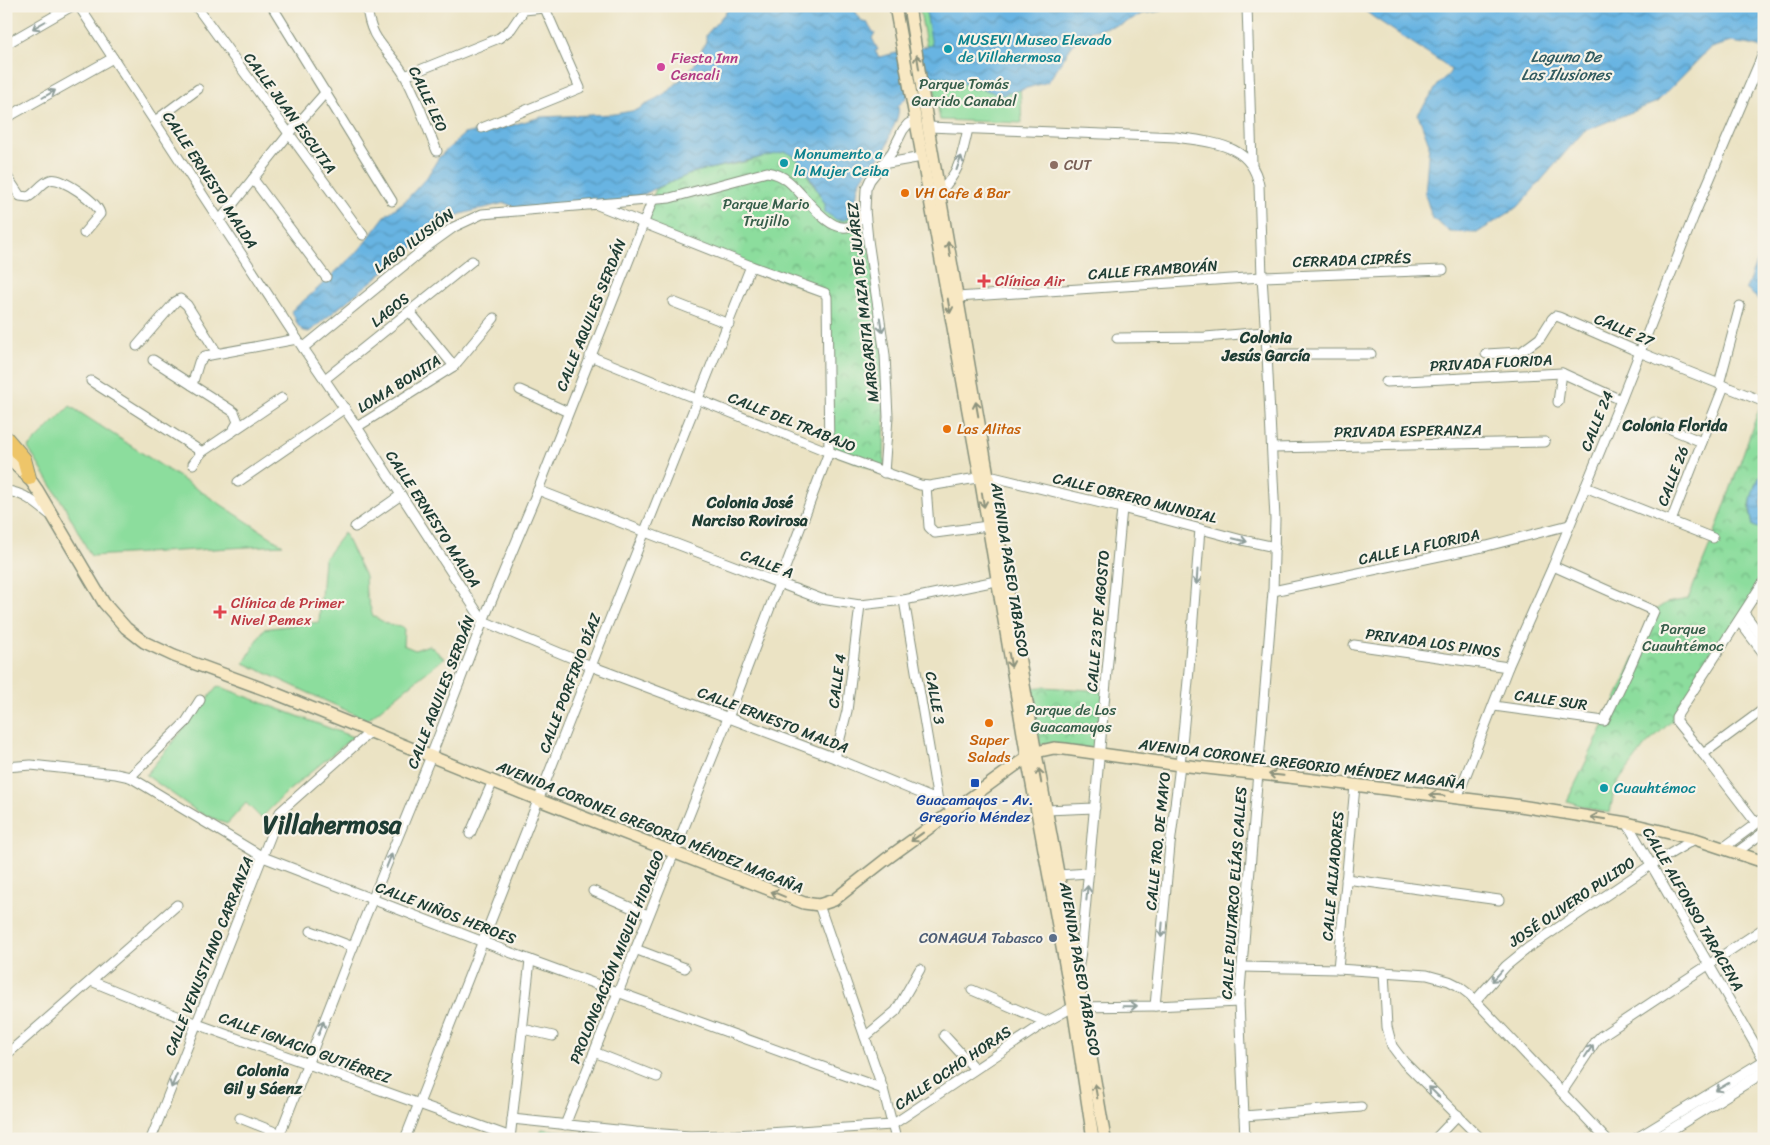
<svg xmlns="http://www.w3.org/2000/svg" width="1770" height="1145" font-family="Sriracha,sans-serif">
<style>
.grass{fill:#8cdd9d;stroke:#568d68}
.cemetery{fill:url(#cemetery-stones);stroke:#568d68}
.park{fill:url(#park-crowns);stroke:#568d68}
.water{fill:url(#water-waves);stroke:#44788b}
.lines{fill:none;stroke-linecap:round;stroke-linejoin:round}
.minor-casing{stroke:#85907c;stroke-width:11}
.tertiary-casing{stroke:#85907c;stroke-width:12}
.secondary-casing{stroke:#85907c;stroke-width:14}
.primary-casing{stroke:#85907c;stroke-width:16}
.minor{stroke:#fff;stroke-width:9}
.tertiary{stroke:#fff;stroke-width:10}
.secondary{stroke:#f8e8c3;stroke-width:11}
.primary{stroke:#eec569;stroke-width:14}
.oneway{stroke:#8f9e9a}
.oneway2{stroke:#8c927c}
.culture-dot{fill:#0f9aa8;stroke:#f7f3e8;stroke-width:2}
.hotel-dot{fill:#d1479c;stroke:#f7f3e8;stroke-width:2}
.education-dot{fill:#8d6e63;stroke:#f7f3e8;stroke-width:2}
.food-dot{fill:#e8710a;stroke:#f7f3e8;stroke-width:2}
.health-dot{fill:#e0444e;stroke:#f7f3e8;stroke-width:2}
.transit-dot{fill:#1a4fb4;stroke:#f7f3e8;stroke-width:2}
.service-dot{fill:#5c6f8a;stroke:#f7f3e8;stroke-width:2}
.labels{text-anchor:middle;stroke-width:4.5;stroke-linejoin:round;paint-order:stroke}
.culture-label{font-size:15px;fill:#0d838f;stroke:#f7f3e8;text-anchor:start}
.hotel-label{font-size:15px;fill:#b23c85;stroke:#f7f3e8;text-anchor:start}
.park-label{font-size:15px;fill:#355d49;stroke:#f7f3e8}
.street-label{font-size:15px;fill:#1f3d34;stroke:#f7f3e8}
.education-label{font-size:15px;fill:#785e54;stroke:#f7f3e8;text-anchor:start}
.food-label{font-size:15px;fill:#c56008;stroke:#f7f3e8;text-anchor:start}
.health-label{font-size:15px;fill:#be3a42;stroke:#f7f3e8;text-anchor:start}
.transit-label{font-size:15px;fill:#164399;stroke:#f7f3e8}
.service-label{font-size:15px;fill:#4e5e75;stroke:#f7f3e8;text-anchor:end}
.water-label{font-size:16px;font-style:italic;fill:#315b60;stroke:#f7f3e8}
.neighbourhood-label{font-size:16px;font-weight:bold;fill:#1f3d34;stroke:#f7f3e8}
.town-label{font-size:25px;font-weight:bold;fill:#1f3d34;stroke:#f7f3e8}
</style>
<defs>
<pattern id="cemetery-stones" width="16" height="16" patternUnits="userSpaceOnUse" patternTransform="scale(1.25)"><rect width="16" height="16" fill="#8cdd9d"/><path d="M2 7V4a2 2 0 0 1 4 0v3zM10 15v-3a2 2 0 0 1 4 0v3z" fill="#72b481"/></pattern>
<pattern id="park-crowns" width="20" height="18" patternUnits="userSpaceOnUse" patternTransform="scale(1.25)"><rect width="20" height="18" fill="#8cdd9d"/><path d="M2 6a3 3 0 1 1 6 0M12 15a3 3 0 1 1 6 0" fill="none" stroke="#72b481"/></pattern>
<pattern id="water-waves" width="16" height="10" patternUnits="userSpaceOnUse" patternTransform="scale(1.25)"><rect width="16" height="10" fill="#68b4e2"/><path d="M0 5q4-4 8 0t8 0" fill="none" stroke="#5594b8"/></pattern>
</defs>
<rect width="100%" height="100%" fill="#f7f3e8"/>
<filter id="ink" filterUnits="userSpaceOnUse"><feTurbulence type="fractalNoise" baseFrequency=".02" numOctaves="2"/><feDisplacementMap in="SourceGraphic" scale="10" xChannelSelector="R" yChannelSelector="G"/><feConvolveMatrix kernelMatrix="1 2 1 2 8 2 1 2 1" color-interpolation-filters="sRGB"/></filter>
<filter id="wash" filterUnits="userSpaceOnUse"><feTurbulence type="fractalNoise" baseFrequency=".0096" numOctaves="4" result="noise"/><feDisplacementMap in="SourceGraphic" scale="20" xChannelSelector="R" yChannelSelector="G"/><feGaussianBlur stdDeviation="1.12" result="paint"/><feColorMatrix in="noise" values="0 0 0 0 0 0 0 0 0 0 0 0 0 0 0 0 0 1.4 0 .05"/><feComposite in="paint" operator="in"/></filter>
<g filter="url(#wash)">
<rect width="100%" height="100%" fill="#ebe3c4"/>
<g class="grass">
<path d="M919 6H965L1020 84 1022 123 940 120Z"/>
<path d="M70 406 283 545 91 556 65 507 28 448Z"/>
<path d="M344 533 365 576 366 594 373 616 387 624 404 628 403 645 415 650 429 645 444 658 367 720 244 663 264 629 319 622 324 559Z"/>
<path d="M218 686 353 737 287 792 261 818 246 803 227 824 198 812 146 775Z"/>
</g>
<path class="cemetery" d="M542 1129 628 1139H538Z"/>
<g class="park">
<path d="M780 152H789L797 158 825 204 853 211 865 210 885 355 884 473 829 452 827 297 642 224 656 189 695 172 745 162Z"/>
<path d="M1764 395V470L1755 485 1749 508 1753 526 1762 528 1764 525V582L1676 717 1645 746 1621 778 1614 790 1610 813 1597 811 1567 801 1613 706 1654 611 1666 603 1688 599 1713 538Z"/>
<path d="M1044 687 1105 691 1099 754 1034 743 1025 688Z"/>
</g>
<g class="water">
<path d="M731 6H852L861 20 865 23 867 22 870 28 875 33 872 38 878 50 875 51 879 57 932 45 925 6H1172L1161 11 1142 14 1122 24 1087 32 1073 44 1048 82 1002 95 979 88 973 89 956 79 933 76 926 78 898 106C900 116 894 125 890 134 889 138 889 142 887 146 880 159 867 168 860 182 854 193 860 203 851 215L852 216 844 220H837L825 212V204C817 191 800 153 785 152L695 172 654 189 632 201 528 212 505 203 500 204 461 214 435 230 309 332C296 331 297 319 291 311L314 292 360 249 385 216 405 201 427 177 439 157 464 134 483 130 488 132 541 117 615 114 637 110 669 91 695 64 706 41V35Z"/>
<path d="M1359 6H1764V49L1751 45 1731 42 1709 49 1657 102 1584 131 1518 207 1477 233 1450 232 1432 218 1425 194 1429 144 1418 114 1440 82 1449 74 1451 70 1443 63 1373 17Z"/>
<path d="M1764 250V304L1746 289 1760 252Z"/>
<path d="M1764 470C1764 477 1765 484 1763 491 1762 497 1760 501 1761 507 1763 515 1765 520 1762 528H1758L1753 526C1748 504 1751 489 1764 470Z"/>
</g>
</g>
<g filter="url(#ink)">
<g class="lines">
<defs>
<g id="minor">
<path d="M79 6 297 339 357 427 483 621 591 666 835 758 956 808"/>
<path d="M196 6 363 235"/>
<path d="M272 6 392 201"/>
<path d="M367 6C370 43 389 48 405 76 417 97 427 128 437 151"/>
<path d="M1247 6 1252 164"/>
<path d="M6 44 72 6"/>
<path d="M405 76 499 38 511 29 524 10 544 8"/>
<path d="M6 118 113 58"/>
<path d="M155 121 198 89"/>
<path d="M928 127 1177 137C1212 143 1251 143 1259 185L1262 277 1267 354 1275 519 1273 591 1239 1002 1245 1139"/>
<path d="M482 128 580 88 544 6"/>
<path d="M882 164 922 157"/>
<path d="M6 175 20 196 28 197C36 193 42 182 50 180 61 176 99 203 100 214L84 233"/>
<path d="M253 179 326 277"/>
<path d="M940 192C961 169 961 158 968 129"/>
<path d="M220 220 288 135 326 92"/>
<path d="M957 297 1262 277 1443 270"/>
<path d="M673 302 729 324"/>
<path d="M410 312 454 366"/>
<path d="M1117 338 1205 337 1265 332"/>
<path d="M137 346 175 302 180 299 187 305 217 353"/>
<path d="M303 348 429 245 454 227 482 214 670 198 767 172C775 173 782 176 788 181 808 197 841 256 865 210"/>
<path d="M1267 354H1371"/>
<path d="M1486 354 1521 352 1540 338 1552 319 1555 316 1559 317 1639 352 1762 401"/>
<path d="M590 356 829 452 920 485 929 486 989 476 1122 508 1242 540 1275 547"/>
<path d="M153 360 234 412 238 422 232 432"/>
<path d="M325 379 472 261"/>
<path d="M91 381 202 452"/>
<path d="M1386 382 1562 373 1621 400"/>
<path d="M1719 384 1740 306"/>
<path d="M192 385 199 362 205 356 297 339"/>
<path d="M520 390 568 412"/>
<path d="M1558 402 1562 373"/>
<path d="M1654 422 1702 442"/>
<path d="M357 427 454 366 494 318"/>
<path d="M1273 448 1545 442"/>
<path d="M193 464 202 452 282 398"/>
<path d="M884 473 888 417 885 355 868 240 865 210 866 189 870 180 892 152 903 130 908 124 915 120"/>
<path d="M238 482 345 408"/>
<path d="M926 486 929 527 935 533 988 526"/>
<path d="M1585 487 1713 538"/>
<path d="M538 490 645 532 821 599 860 605 904 600 996 581"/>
<path d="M6 491C23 492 37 504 49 514"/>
<path d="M1671 521 1724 386"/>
<path d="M355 527 401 495"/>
<path d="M1273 591 1487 546 1569 525"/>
<path d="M904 600 938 801"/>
<path d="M1744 613 1764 640"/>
<path d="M1739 621 1764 654"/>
<path d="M1354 645 1508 667"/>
<path d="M1494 706 1604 721 1630 667 1654 611 1553 566"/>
<path d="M1703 754 1764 709"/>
<path d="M835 758 847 711 860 605"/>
<path d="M6 767 31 765 116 774 130 777 263 857 530 960 883 1089"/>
<path d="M130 777 186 722 200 700"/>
<path d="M1457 798 1508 667 1553 566 1621 400 1693 218 1763 54"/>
<path d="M1046 810 1095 808"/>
<path d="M1627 823 1764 1060"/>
<path d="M1756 823 1703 754 1676 721V717L1764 581"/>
<path d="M470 834 493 781"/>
<path d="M1723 848 1764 818"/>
<path d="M1737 852 1764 832"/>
<path d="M1058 875 1089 873"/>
<path d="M1346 879 1499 900"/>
<path d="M593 891 648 915"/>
<path d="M819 905 883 1089 896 1139"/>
<path d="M311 931 353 947"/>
<path d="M635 949 685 968"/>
<path d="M1242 967 1338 969 1427 975 1449 981 1457 985 1470 995 1606 1139"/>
<path d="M1338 969 1355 786"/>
<path d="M1078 971 1082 944 1122 508"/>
<path d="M1384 972 1387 1027 1392 1046 1404 1062 1481 1139"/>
<path d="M91 981 197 1024 511 1137"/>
<path d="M972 990 1046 1022"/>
<path d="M1475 1001 1506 966 1528 948 1651 865 1695 839"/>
<path d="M1155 1006 1170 845 1180 765 1189 670 1200 529"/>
<path d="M523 1029 553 1036"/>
<path d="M944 1035 975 1069"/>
<path d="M865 1037 896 1011 920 969"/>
<path d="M594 1052 657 1077"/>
<path d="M6 1055 177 905"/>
<path d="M1562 1092 1596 1041 1601 1036 1764 928"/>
<path d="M1244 1116 1361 1107"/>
<path d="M240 1118 280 1134"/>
<path d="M512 1119 636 1132 690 1136 736 1135 892 1125 1046 1022 1073 1007 1155 1006 1239 1002"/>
<path d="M565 1125 728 718 829 452 827 297 825 293 751 266 595 204"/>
<path d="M6 1138 9 1139"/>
<path d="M151 1139 280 812 370 732"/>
<path d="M278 1139 353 947 431 756 483 621 538 490 653 199"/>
<path d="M405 1139 591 666 751 266"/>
<path d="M510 1139 530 960"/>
<path d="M1435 1139 1458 1115"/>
</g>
<g id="tertiary">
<path d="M1636 1139 1764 1061"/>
<path d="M1656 1139 1764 1072"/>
</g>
<g id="secondary">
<path d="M895 6 980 477 1027 757 1073 1007 1093 1139"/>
<path d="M909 6 928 127 1034 743 1077 976 1105 1139"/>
<path d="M6 456 29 478 38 491 104 603 126 628 144 642 174 656 277 694 539 800 804 903 819 905 834 900 885 860 1027 757 1036 752 1054 748 1065 749 1180 765 1306 779 1514 805 1627 823 1695 839 1764 862"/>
</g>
<path id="primary" d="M6 438 24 459 29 478"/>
</defs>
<use href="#minor" class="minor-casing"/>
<use href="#tertiary" class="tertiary-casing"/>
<use href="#secondary" class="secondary-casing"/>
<use href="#primary" class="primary-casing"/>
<use href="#minor" class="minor"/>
<use href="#tertiary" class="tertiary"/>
<use href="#secondary" class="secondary"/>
<use href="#primary" class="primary"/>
</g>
<defs><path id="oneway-shaft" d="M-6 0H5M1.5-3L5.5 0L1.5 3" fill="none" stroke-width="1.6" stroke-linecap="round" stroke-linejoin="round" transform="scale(1.25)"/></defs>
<g class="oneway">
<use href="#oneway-shaft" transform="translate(39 25) rotate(150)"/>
<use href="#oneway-shaft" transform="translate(49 94) rotate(-30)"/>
<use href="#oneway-shaft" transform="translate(959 163) rotate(-70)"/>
<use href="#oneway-shaft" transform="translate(881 325) rotate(81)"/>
<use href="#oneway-shaft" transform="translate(1240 540) rotate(14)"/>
<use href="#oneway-shaft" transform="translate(1197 577) rotate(94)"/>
<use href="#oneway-shaft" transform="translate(389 861) rotate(-68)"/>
<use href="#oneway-shaft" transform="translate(1087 893) rotate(-85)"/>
<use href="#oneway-shaft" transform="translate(1162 930) rotate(95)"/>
<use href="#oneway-shaft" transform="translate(1497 976) rotate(132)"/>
<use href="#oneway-shaft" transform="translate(1130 1006) rotate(-1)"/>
<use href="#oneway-shaft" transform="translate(321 1028) rotate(-69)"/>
<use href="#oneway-shaft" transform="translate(1589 1051) rotate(-56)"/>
<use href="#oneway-shaft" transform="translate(174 1081) rotate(112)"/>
<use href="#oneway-shaft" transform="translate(1722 1087) rotate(149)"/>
<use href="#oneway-shaft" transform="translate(1434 1092) rotate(-135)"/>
</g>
<g class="oneway2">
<use href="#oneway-shaft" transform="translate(918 62) rotate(-99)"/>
<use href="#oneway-shaft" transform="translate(949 249) rotate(-99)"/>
<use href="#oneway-shaft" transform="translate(949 306) rotate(80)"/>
<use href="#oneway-shaft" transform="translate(977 409) rotate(-100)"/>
<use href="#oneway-shaft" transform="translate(983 500) rotate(81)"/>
<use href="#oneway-shaft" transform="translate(1010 660) rotate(80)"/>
<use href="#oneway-shaft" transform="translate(1276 775) rotate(-174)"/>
<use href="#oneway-shaft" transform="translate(1040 776) rotate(-100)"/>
<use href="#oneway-shaft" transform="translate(1437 795) rotate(-174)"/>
<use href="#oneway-shaft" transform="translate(1598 818) rotate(-170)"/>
<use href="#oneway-shaft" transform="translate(917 837) rotate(144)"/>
<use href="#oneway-shaft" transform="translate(778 894) rotate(-158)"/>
<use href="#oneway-shaft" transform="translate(1096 1091) rotate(-100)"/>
</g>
</g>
<g class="culture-dot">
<circle cx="948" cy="49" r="5"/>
<circle cx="784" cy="163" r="5"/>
<circle cx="1604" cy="788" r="5"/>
</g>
<circle class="hotel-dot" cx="661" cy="67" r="5"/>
<circle class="education-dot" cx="1054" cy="165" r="5"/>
<g class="food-dot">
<circle cx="905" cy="193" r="5"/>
<circle cx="947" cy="429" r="5"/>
<circle cx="989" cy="723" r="5"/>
</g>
<g class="health-dot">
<path d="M981.5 273.5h5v5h5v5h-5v5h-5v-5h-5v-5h5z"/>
<path d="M217.5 604.5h5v5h5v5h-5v5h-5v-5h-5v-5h5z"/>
</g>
<rect class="transit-dot" x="970" y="778" width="10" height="10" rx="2.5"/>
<circle class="service-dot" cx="1053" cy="938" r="5"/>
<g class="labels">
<g class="culture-label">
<text x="958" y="45">MUSEVI Museo Elevado<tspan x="958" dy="17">de Villahermosa</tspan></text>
<text x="794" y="159">Monumento a<tspan x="794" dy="17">la Mujer Ceiba</tspan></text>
<text x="1614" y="793">Cuauhtémoc</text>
</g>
<g class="hotel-label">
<text x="671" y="63">Fiesta Inn<tspan x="671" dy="17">Cencali</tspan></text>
</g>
<g class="park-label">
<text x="964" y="89">Parque Tomás<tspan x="964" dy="17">Garrido Canabal</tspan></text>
<text x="766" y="209">Parque Mario<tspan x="766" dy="17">Trujillo</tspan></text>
<text x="1683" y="634">Parque<tspan x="1683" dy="17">Cuauhtémoc</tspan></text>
<text x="1071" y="715">Parque de Los<tspan x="1071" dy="17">Guacamayos</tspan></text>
</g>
<g class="street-label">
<text transform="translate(428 99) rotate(65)" y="5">CALLE LEO</text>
<text transform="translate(290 113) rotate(54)" y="5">CALLE JUAN ESCUTIA</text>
<text transform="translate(210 180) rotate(57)" y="5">CALLE ERNESTO MALDA</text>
<text transform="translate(414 241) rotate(-37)" y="5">LAGO ILUSIÓN</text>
<text transform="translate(1352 260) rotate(-2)" y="5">CERRADA CIPRÉS</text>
<text transform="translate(1153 270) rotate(-4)" y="5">CALLE FRAMBOYÁN</text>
<text transform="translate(863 302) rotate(-96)" y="5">MARGARITA MAZA DE JUÁREZ</text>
<text transform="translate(390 310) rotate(-39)" y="5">LAGOS</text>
<text transform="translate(591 315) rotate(-68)" y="5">CALLE AQUILES SERDÁN</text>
<text transform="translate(1624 330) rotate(23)" y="5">CALLE 27</text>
<text transform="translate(1491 363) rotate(-3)" y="5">PRIVADA FLORIDA</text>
<text transform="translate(399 384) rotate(-32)" y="5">LOMA BONITA</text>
<text transform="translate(1597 421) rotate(-68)" y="5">CALLE 24</text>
<text transform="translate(792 422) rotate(22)" y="5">CALLE DEL TRABAJO</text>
<text transform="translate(1408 431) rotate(-1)" y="5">PRIVADA ESPERANZA</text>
<text transform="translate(1673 476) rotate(-69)" y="5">CALLE 26</text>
<text transform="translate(1135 498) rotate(14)" y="5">CALLE OBRERO MUNDIAL</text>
<text transform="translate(433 519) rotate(57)" y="5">CALLE ERNESTO MALDA</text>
<text transform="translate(1419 547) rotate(-12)" y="5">CALLE LA FLORIDA</text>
<text transform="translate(767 564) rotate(21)" y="5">CALLE A</text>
<text transform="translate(1010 570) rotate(81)" y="5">AVENIDA PASEO TABASCO</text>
<text transform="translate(1098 621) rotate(-85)" y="5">CALLE 23 DE AGOSTO</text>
<text transform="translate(1433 643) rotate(8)" y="5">PRIVADA LOS PINOS</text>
<text transform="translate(837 681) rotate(-82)" y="5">CALLE 4</text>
<text transform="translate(570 683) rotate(-69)" y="5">CALLE PORFIRIO DÍAZ</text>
<text transform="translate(441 692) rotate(-69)" y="5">CALLE AQUILES SERDÁN</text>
<text transform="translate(935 698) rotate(80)" y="5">CALLE 3</text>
<text transform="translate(1551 700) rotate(8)" y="5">CALLE SUR</text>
<text transform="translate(773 720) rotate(21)" y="5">CALLE ERNESTO MALDA</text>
<text transform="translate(1302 764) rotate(7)" y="5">AVENIDA CORONEL GREGORIO MÉNDEZ MAGAÑA</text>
<text transform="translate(650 827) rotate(22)" y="5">AVENIDA CORONEL GREGORIO MÉNDEZ MAGAÑA</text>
<text transform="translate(1158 841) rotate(-84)" y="5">CALLE 1RO. DE MAYO</text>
<text transform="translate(1333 876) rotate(-85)" y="5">CALLE ALIJADORES</text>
<text transform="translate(1234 893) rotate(-86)" y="5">CALLE PLUTARCO ELÍAS CALLES</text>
<text transform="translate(1572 902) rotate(-34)" y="5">JOSÉ OLIVERO PULIDO</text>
<text transform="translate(1693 909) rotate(60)" y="5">CALLE ALFONSO TARACENA</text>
<text transform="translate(446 913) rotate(21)" y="5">CALLE NIÑOS HEROES</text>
<text transform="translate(209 956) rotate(-68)" y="5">CALLE VENUSTIANO CARRANZA</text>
<text transform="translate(617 957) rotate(-68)" y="5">PROLONGACIÓN MIGUEL HIDALGO</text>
<text transform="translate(1080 969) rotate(80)" y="5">AVENIDA PASEO TABASCO</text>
<text transform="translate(305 1048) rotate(20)" y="5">CALLE IGNACIO GUTIÉRREZ</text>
<text transform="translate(953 1068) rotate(-34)" y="5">CALLE OCHO HORAS</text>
</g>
<g class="education-label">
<text x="1064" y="170">CUT</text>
</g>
<g class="food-label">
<text x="915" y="198">VH Cafe &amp; Bar</text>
<text x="957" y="434">Las Alitas</text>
<text x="989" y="745" text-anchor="middle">Super<tspan x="989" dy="17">Salads</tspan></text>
</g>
<g class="health-label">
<text x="995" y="286">Clínica Air</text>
<text x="231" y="608">Clínica de Primer<tspan x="231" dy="17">Nivel Pemex</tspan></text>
</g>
<g class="transit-label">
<text x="975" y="805">Guacamayos - Av.<tspan x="975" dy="17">Gregorio Méndez</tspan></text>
</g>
<g class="service-label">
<text x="1043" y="943">CONAGUA Tabasco</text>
</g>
<g class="water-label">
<text x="1566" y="62">Laguna De<tspan x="1566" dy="18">Las Ilusiones</tspan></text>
</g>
<g class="neighbourhood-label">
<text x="1266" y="343">Colonia<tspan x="1266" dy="18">Jesús García</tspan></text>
<text x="1675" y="431">Colonia Florida</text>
<text x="750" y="508">Colonia José<tspan x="750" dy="18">Narciso Rovirosa</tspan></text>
<text x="263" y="1076">Colonia<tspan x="263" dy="18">Gil y Sáenz</tspan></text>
</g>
<g class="town-label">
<text x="332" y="833">Villahermosa</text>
</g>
</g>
<rect width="1770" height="1145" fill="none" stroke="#f7f3e8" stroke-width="25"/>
</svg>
